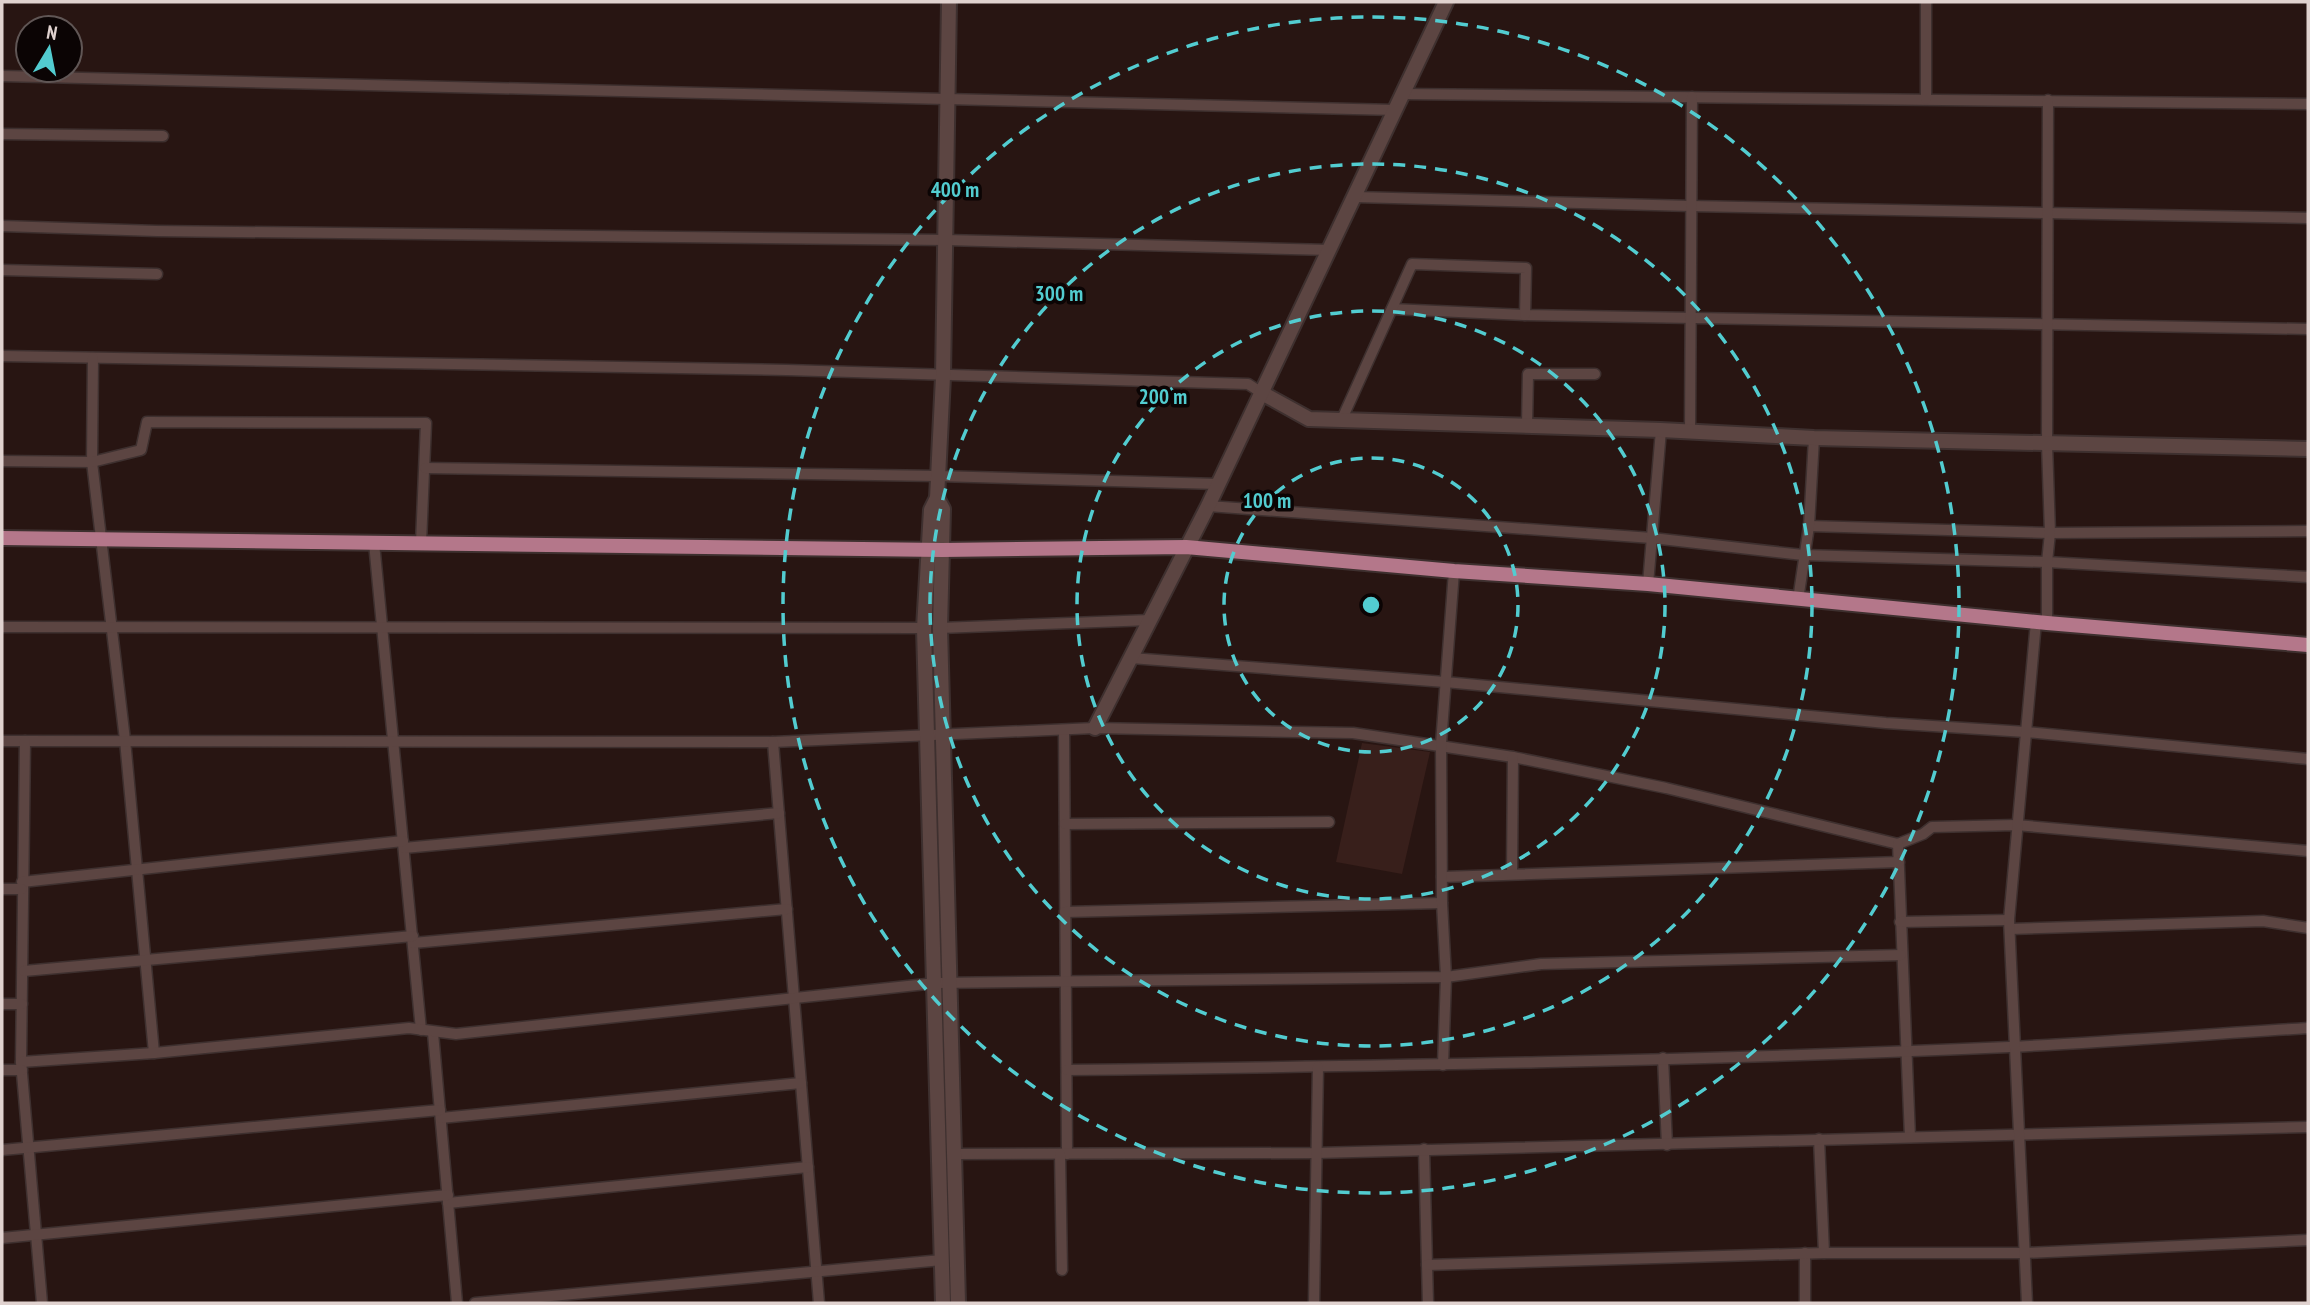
<svg xmlns="http://www.w3.org/2000/svg" width="2310" height="1305" font-family="'PT Sans Narrow',sans-serif">
<style>
.built{fill:#381f1b}
.lines{fill:none;stroke-linecap:round;stroke-linejoin:round}
.street-casing{stroke:#3e302f;stroke-width:13}
.secondary-casing{stroke:#3e302f;stroke-width:18}
.primary-casing{stroke:#3e302f;stroke-width:18}
.street{stroke:#5c4542;stroke-width:10}
.secondary{stroke:#5c4542;stroke-width:14}
.primary{stroke:#b4778a;stroke-width:14}
.ring{fill:none;stroke:#52ccd0;stroke-width:3.5;stroke-dasharray:12 9}
.centre{fill:#52ccd0;stroke:#0b0404;stroke-width:3.5}
.ring-label{font-size:21px;text-anchor:middle;font-weight:bold;fill:#52ccd0;stroke:#0b0404;stroke-width:7;stroke-linejoin:round;paint-order:stroke}
</style>
<rect width="100%" height="100%" fill="#281512"/>
<path class="built" d="M1362 743 1430 752 1402 874 1336 862Z"/>
<g class="lines">
<defs>
<g id="street">
<path d="M2 76 1396 110"/>
<path d="M1404 94 2308 104"/>
<path d="M1926 99V2"/>
<path d="M2 134 163 136"/>
<path d="M1355 197 1691 206 2308 218"/>
<path d="M2 226 157 231 946 240 1330 250"/>
<path d="M2 270 157 274"/>
<path d="M1392 309 1525 315 2308 329"/>
<path d="M2 356 787 370 1248 384 1262 393"/>
<path d="M93 358 92 462 125 740 154 1053"/>
<path d="M1342 419 1412 264 1526 268 1525 315"/>
<path d="M1527 425 1528 374H1595"/>
<path d="M1690 432 1692 97"/>
<path d="M2 461 92 462 141 450 147 422 426 423 421 543"/>
<path d="M425 468 938 476 1218 484"/>
<path d="M1208 506 1652 538 1803 555 2047 562 2308 577"/>
<path d="M1809 526 2050 533 2308 531"/>
<path d="M374 543 421 1030"/>
<path d="M1648 584 1661 430"/>
<path d="M1798 600 1809 526 1814 438"/>
<path d="M2047 623V562L2050 533 2047 444 2048 100"/>
<path d="M2 627 924 628"/>
<path d="M940 628 1151 620"/>
<path d="M1131 658 1445 682 1886 723 2026 732 2308 759"/>
<path d="M1064 730 1067 1154"/>
<path d="M2 741 773 742 1095 728 1353 733 1513 757 1666 788 1898 844 1923 834 1932 827 2016 825 2308 851"/>
<path d="M25 741 21 1062 42 1303"/>
<path d="M773 742 819 1303"/>
<path d="M1065 824 1329 822"/>
<path d="M1898 844 1910 1137"/>
<path d="M404 848 779 813"/>
<path d="M1512 874 1513 757"/>
<path d="M1442 877 1899 862"/>
<path d="M22 882 403 841"/>
<path d="M2 889H22"/>
<path d="M1065 912 1442 903"/>
<path d="M1900 922 2009 920"/>
<path d="M2010 929 2263 921 2308 928"/>
<path d="M413 943 787 909"/>
<path d="M24 971 413 936"/>
<path d="M2 1004H22"/>
<path d="M433 1033 457 1303"/>
<path d="M1663 1058 1667 1145"/>
<path d="M21 1062 154 1053 409 1028 456 1034 936 983 1446 977 1541 964 1901 955"/>
<path d="M1443 1065 1446 977 1442 903 1441 744 1454 571"/>
<path d="M2 1070H22"/>
<path d="M1067 1070C1381 1066 1695 1061 2009 1047 2109 1042 2209 1034 2308 1028"/>
<path d="M441 1118 801 1083"/>
<path d="M1819 1139 1824 1253"/>
<path d="M1424 1149 1428 1303"/>
<path d="M2 1150 440 1110"/>
<path d="M954 1154 1316 1153 2308 1127"/>
<path d="M1060 1154 1062 1270"/>
<path d="M448 1203 808 1167"/>
<path d="M2 1238 448 1195"/>
<path d="M1805 1253V1303"/>
<path d="M1427 1265 1824 1253H2024L2308 1240"/>
<path d="M475 1303 942 1260"/>
<path d="M1314 1303 1318 1067"/>
<path d="M2027 1303 2009 920 2036 622"/>
</g>
<g id="secondary">
<path d="M1262 393 1309 419 1661 430 1814 438 2308 449"/>
<path d="M937 498 943 509 940 628 958 1303"/>
<path d="M1095 728 1208 506 1446 2"/>
<path d="M943 1303 924 628 931 510 937 498 943 377 949 2"/>
</g>
<path id="primary" d="M2 538 942 550 1186 547 1454 571 1648 584 2047 623 2308 645"/>
</defs>
<use href="#street" class="street-casing"/>
<use href="#secondary" class="secondary-casing"/>
<use href="#primary" class="primary-casing"/>
<use href="#street" class="street"/>
<use href="#secondary" class="secondary"/>
<use href="#primary" class="primary"/>
</g>
<g class="ring">
<circle cx="1371" cy="605" r="147"/>
<circle cx="1371" cy="605" r="294"/>
<circle cx="1371" cy="605" r="441"/>
<circle cx="1371" cy="605" r="588"/>
</g>
<circle cx="1371" cy="605" r="10" class="centre"/>
<g class="ring-label">
<text x="955" y="197">400 m</text>
<text x="1059" y="301">300 m</text>
<text x="1163" y="404">200 m</text>
<text x="1267" y="508">100 m</text>
</g>
<rect width="2310" height="1305" fill="none" stroke="#e0d2cf" stroke-width="7"/>
<g transform="translate(49 49) rotate(10)"><circle r="33" fill="#0b0404" stroke="#605655" stroke-width="2"/>
<path d="M0-5L12 26L0 18L-12 26Z" fill="#52ccd0"/>
<text y="-10" font-size="19" font-weight="bold" text-anchor="middle" fill="#e0d2cf">N</text>
</g>
</svg>
